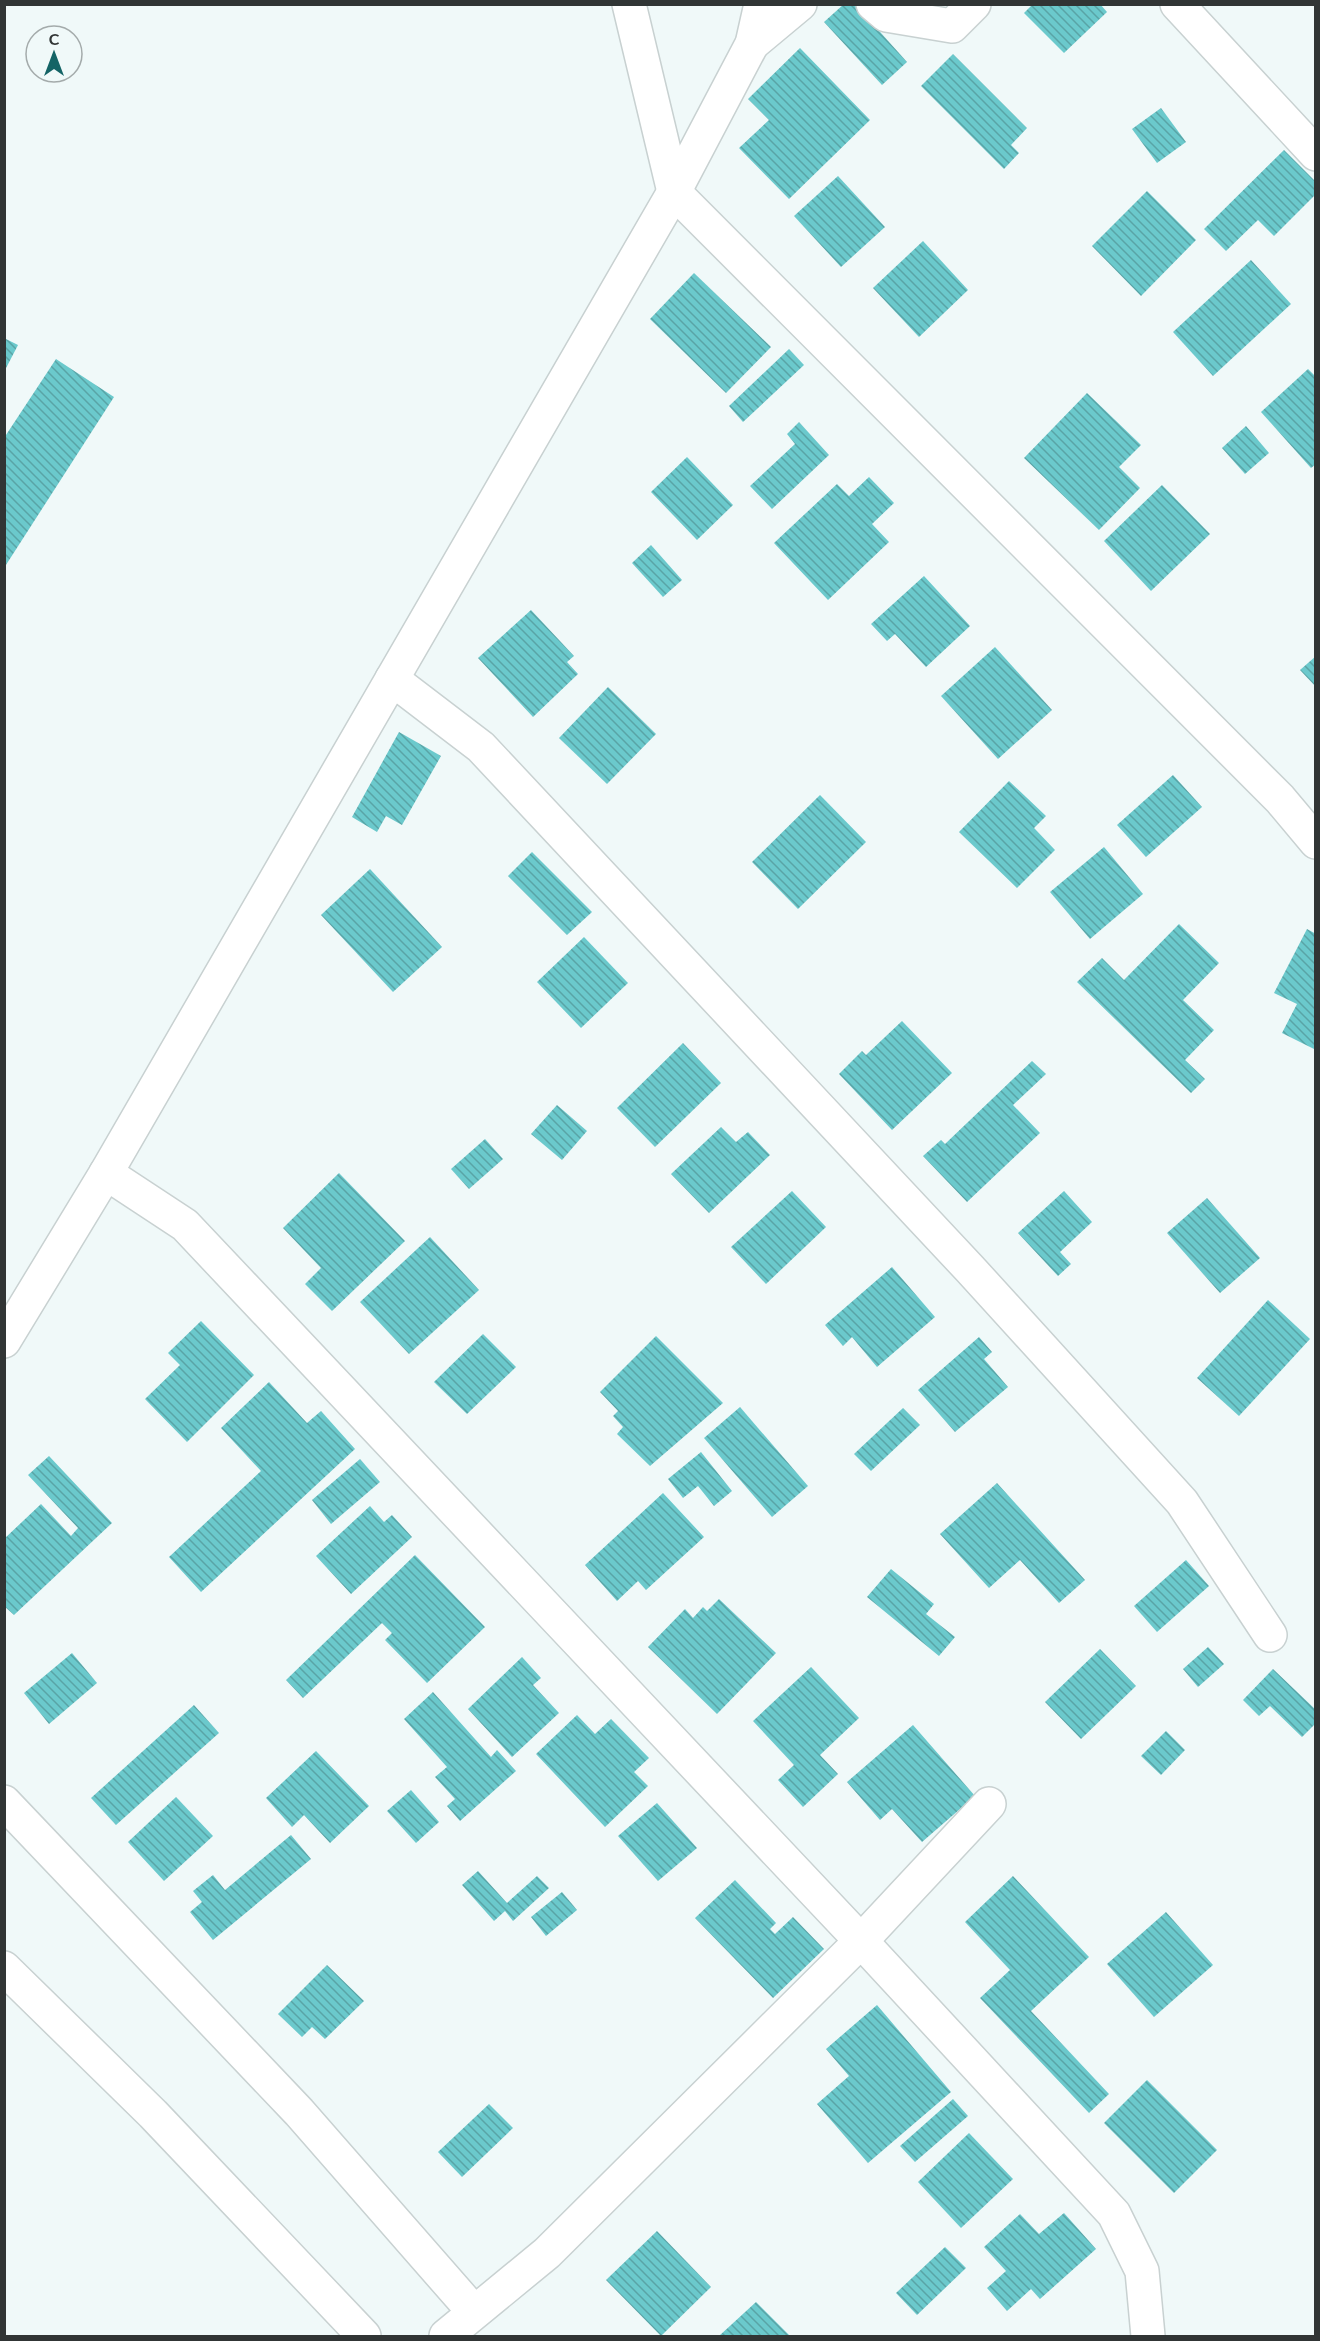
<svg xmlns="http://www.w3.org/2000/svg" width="1320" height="2341" font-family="Lato,sans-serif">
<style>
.building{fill:url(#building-back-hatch)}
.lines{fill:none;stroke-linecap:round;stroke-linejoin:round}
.minor-casing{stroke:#c8d1d1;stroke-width:36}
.major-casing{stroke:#c8d1d1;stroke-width:36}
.minor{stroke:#fff;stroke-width:33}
.major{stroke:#fff;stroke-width:33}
</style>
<defs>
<pattern id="building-back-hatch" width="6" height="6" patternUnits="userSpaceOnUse" patternTransform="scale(1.5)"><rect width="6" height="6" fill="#6bc9cc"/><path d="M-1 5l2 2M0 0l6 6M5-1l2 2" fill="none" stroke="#59a4a6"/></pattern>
</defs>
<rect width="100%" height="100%" fill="#f0f9f9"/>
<g class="building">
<path d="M844 4H855L907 62 882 85 824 22Z"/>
<path d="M1033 4H1100L1107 12 1064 53 1024 13Z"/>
<path d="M800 48 870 120 789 199 739 148 769 120 748 99Z"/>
<path d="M953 54 1027 128 1011 145 1019 153 1004 169 921 86Z"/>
<path d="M1161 108 1186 142 1157 163 1132 129Z"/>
<path d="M1284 150 1316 182V194L1274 236 1258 220 1226 251 1204 229Z"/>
<path d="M838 176 885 227 841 267 794 216Z"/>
<path d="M1147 191 1196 240 1141 296 1092 246Z"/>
<path d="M923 241 968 290 919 337 873 288Z"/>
<path d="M1251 260 1291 304 1213 376 1173 332Z"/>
<path d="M694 273 771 347 726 393 650 319Z"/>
<path d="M4 338 18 345 4 372Z"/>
<path d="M789 349 804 365 743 422 729 406Z"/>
<path d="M56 359 114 397 4 568V438Z"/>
<path d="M1308 369 1316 377V464L1311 468 1261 412Z"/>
<path d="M1087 393 1141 445 1119 467 1140 488 1099 530 1024 458Z"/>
<path d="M799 422 829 455 772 509 750 486 795 444 787 434Z"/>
<path d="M1246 426 1269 453 1245 474 1222 448Z"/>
<path d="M687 457 733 505 697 540 651 492Z"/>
<path d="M869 477 894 503 872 524 889 542 828 600 774 543 837 484 849 496Z"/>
<path d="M1162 485 1210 534 1151 591 1104 541Z"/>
<path d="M651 545 682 580 663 597 632 563Z"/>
<path d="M924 576 970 626 926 667 895 634 887 641 871 624Z"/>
<path d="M531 610 574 656 567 662 578 674 533 717 478 658Z"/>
<path d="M995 647 1052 710 998 759 941 696Z"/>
<path d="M1316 656V687L1300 670Z"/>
<path d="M608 687 656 734 607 784 559 738Z"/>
<path d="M399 732 441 756 402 825 386 816 377 832 352 817Z"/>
<path d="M1173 775 1202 807 1146 857 1117 825Z"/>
<path d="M1009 781 1046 816 1034 828 1055 850 1017 888 959 832Z"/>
<path d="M820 795 866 842 798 909 752 862Z"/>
<path d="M1104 847 1143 894 1090 939 1050 892Z"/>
<path d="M532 852 592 912 567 935 508 876Z"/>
<path d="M370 869 442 947 393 992 321 915Z"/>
<path d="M1179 924 1219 963 1183 1000 1214 1030 1185 1060 1205 1079 1191 1093 1077 982 1102 958 1124 980Z"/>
<path d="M1307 929 1316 934V1050L1282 1033 1297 1004 1274 993Z"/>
<path d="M584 937 628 983 581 1028 537 982Z"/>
<path d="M902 1021 952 1073 892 1130 839 1074 862 1051 866 1055Z"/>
<path d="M683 1043 721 1083 655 1147 617 1108Z"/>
<path d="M1032 1061 1046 1074 1013 1105 1040 1133 967 1202 923 1156 941 1140 945 1144Z"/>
<path d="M557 1105 587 1131 562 1160 531 1134Z"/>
<path d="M721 1127 736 1142 748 1132 770 1155 709 1213 671 1174Z"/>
<path d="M485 1139 503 1159 469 1189 451 1169Z"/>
<path d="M339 1173 405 1241 332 1311 305 1284 321 1268 283 1228Z"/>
<path d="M792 1191 826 1227 766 1284 731 1247Z"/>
<path d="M1064 1191 1092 1222 1060 1252 1071 1264 1058 1276 1018 1233Z"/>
<path d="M1207 1198 1260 1258 1220 1293 1167 1233Z"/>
<path d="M430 1237 479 1290 409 1354 360 1302Z"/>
<path d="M892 1267 935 1317 877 1367 852 1337 843 1346 825 1325Z"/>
<path d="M1268 1300 1310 1339 1239 1416 1197 1378Z"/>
<path d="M201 1321 254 1375 187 1442 145 1399 180 1365 168 1353Z"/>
<path d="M483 1334 516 1367 467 1414 434 1382Z"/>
<path d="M656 1336 723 1403 650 1466 617 1434 623 1427 613 1416 618 1411 600 1392Z"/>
<path d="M979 1337 992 1352 984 1359 1008 1387 955 1432 918 1390Z"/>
<path d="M269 1382 307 1423 321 1411 355 1449 201 1592 169 1557 261 1471 221 1428Z"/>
<path d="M740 1407 808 1486 772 1517 704 1438Z"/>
<path d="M903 1408 920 1425 871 1471 854 1454Z"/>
<path d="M701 1452 732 1491 714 1506 698 1486 683 1498 668 1479Z"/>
<path d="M49 1456 112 1523 14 1615 4 1606V1539L41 1504 71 1536 78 1528 28 1475Z"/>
<path d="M360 1459 380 1482 331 1524 312 1500Z"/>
<path d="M997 1483 1085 1580 1059 1603 1020 1560 989 1588 940 1534Z"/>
<path d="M663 1493 704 1537 646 1590 638 1581 617 1601 585 1565Z"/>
<path d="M370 1506 384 1522 392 1515 412 1537 351 1594 316 1556Z"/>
<path d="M415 1555 485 1627 427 1683 385 1640 392 1633 382 1623 303 1698 286 1680Z"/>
<path d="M1186 1560 1209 1586 1157 1632 1134 1606Z"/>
<path d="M891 1569 934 1604 926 1614 955 1637 939 1656 867 1597Z"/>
<path d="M719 1599 776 1653 717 1714 648 1647 685 1609 693 1618 703 1607 707 1611Z"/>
<path d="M1208 1647 1224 1664 1198 1687 1183 1669Z"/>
<path d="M1100 1649 1136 1686 1081 1739 1045 1702Z"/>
<path d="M72 1653 97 1683 49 1724 24 1693Z"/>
<path d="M522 1657 541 1678 533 1685 559 1713 512 1757 468 1709Z"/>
<path d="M811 1667 859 1718 820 1755 838 1774 803 1807 778 1780 794 1765 753 1721Z"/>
<path d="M1273 1669 1316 1710V1723L1302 1737 1270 1706 1259 1716 1243 1700Z"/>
<path d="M433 1692 491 1757 497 1750 516 1771 460 1821 447 1806 455 1799 435 1777 447 1767 404 1719Z"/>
<path d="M194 1705 219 1733 116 1825 91 1798Z"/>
<path d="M577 1715 595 1734 611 1719 649 1758 634 1772 648 1786 605 1827 536 1754Z"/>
<path d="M913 1725 975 1796 922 1842 892 1809 880 1820 847 1782Z"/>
<path d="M1166 1731 1185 1750 1161 1775 1141 1756Z"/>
<path d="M316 1751 369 1806 330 1843 304 1815 292 1827 266 1798Z"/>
<path d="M411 1790 439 1822 416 1843 387 1811Z"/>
<path d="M176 1797 213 1836 164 1881 128 1842Z"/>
<path d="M657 1803 697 1848 658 1881 618 1836Z"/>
<path d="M291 1835 311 1859 213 1940 190 1912 202 1902 193 1891 213 1875 225 1890Z"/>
<path d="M478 1871 507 1903 537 1876 549 1888 513 1921 505 1911 494 1921 462 1885Z"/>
<path d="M1013 1876 1089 1957 1031 2011 1109 2094 1089 2113 980 1998 1010 1970 965 1922Z"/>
<path d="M735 1880 776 1923 770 1929 775 1934 793 1917 824 1949 773 1998 695 1918Z"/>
<path d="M562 1892 577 1910 546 1936 531 1917Z"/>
<path d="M1166 1912 1213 1965 1154 2017 1107 1964Z"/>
<path d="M327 1965 364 2001 325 2039 312 2027 302 2037 278 2014Z"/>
<path d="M877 2005 951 2092 868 2163 817 2104 849 2076 826 2049Z"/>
<path d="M1147 2080 1217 2150 1174 2193 1104 2123Z"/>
<path d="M953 2099 968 2116 915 2162 900 2146Z"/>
<path d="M489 2104 513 2128 462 2177 438 2152Z"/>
<path d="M969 2133 1013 2179 961 2228 918 2182Z"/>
<path d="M1064 2213 1096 2249 1040 2299 1031 2289 1007 2311 987 2288 1006 2271 984 2247 1020 2214 1039 2234Z"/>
<path d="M657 2231 711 2287 661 2336 606 2280Z"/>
<path d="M945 2247 966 2268 917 2315 896 2293Z"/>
<path d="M756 2302 790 2336H719Z"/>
</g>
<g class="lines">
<defs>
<g id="minor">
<path d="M629 4 674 192 1280 799 1316 842"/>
<path d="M873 4 886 15 952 26 974 4"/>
<path d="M1177 4 1316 154"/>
<path d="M752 44 800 4"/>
<path d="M392 679 481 747 970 1269 1182 1502 1270 1635"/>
<path d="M106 1173 185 1225 861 1941 1114 2214 1142 2271 1148 2336"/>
<path d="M4 1341 106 1173 674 192 752 44 761 4"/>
<path d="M4 1802 299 2112 474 2312"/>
<path d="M446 2336 547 2253 861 1941 989 1804"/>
</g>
<path id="major" d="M4 1968 153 2114 364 2336"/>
</defs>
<use href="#minor" class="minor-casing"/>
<use href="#major" class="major-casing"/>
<use href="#minor" class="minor"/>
<use href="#major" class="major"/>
</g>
<rect width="1320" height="2341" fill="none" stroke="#313535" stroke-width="12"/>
<g transform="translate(54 54)"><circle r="28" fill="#f0f9f9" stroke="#a4abab" stroke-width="1.5"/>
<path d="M0-4.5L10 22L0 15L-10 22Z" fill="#146466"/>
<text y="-9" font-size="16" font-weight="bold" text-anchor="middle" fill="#313535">С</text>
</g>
</svg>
